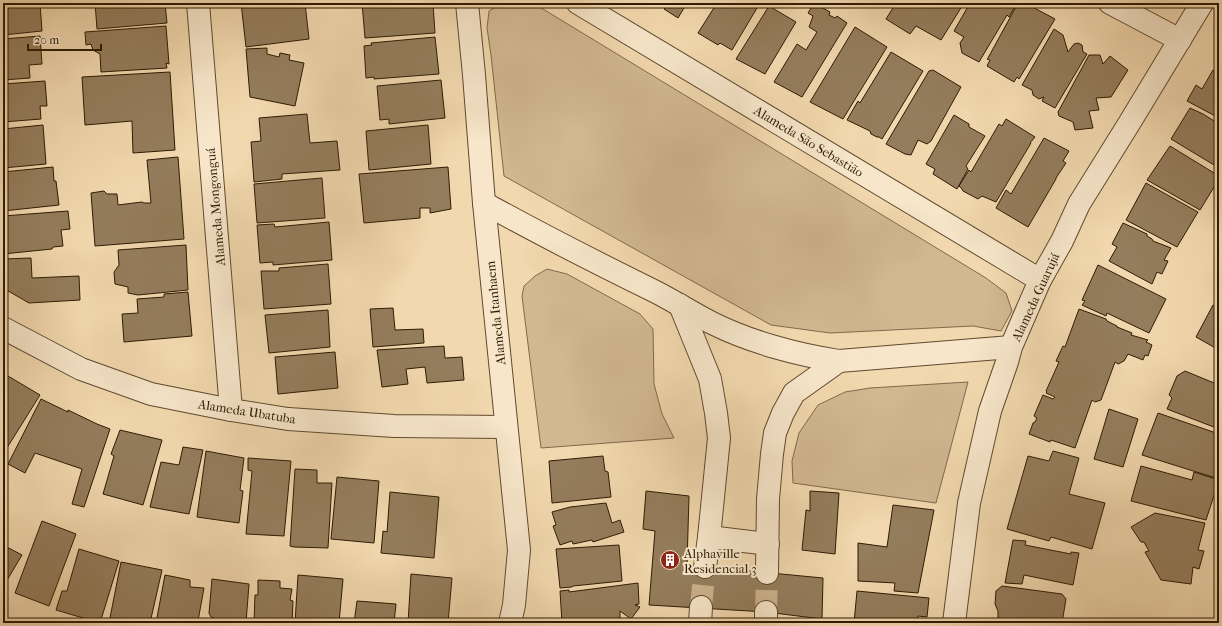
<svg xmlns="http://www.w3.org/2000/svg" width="1222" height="626" font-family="'IM FELL French Canon',serif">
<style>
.green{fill:#d1b891;stroke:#806a4a}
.building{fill:#947d5c;stroke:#2e1b03}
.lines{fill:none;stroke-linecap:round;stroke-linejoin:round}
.minor-tunnel{stroke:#cbb28c;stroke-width:22;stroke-dasharray:22 11;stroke-linecap:butt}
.minor-casing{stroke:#5f4a2e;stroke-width:24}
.minor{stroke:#f7e6ca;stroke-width:22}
.labels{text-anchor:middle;stroke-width:4;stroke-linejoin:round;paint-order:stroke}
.street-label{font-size:13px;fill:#2e1b03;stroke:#f7e6ca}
.poi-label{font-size:13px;fill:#2e1b03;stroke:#f7e6ca;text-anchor:start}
</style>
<rect width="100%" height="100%" fill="#f2d8ae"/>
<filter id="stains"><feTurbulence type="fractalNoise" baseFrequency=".005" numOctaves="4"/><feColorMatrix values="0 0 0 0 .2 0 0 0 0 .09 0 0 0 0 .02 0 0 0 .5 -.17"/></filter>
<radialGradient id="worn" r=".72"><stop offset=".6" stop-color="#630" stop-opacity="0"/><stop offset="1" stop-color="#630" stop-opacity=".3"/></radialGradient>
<g class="green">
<path d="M502 3H533L986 278 1006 293 1012 311 1001 331 973 326 830 333 771 325 504 176 491 55 487 28 489 11Z"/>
<path d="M547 269 567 274 640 314 653 329 654 384 662 414 674 438 541 448 522 296 524 286 535 276Z"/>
<path d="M968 382 936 503 793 483 792 461 799 433 818 405 845 392 870 388Z"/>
</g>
<g class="building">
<path d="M3 3H40L42 31 3 35Z"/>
<path d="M95 3H165L167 23 97 29Z"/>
<path d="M241 3H305L309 39 246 47Z"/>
<path d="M362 3H433L435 33 365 38Z"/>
<path d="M669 3H687L678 18 664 9Z"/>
<path d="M717 3H760L732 50 720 43 718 45 698 33Z"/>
<path d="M814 3 830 12 829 15 835 18 837 16 847 23 802 97 774 82 797 44 806 50 817 32 809 27 813 16 808 13Z"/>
<path d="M896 3H964L941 40 916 26 910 34 886 19Z"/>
<path d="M970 3H1017L1009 17 1007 15 979 62 962 53 960 43 964 37 954 31Z"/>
<path d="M1018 3H1025L1055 19 1019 79 1017 77 1014 82 987 66 990 60 987 59 988 58Z"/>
<path d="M769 6 796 22 765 74 736 59Z"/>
<path d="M166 26 169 64 166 63 167 68 101 72 100 54 93 50 91 44 86 45 85 32Z"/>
<path d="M855 27 887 47 843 119 810 102Z"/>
<path d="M1054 29 1063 35 1068 52 1074 44 1078 43 1082 45 1083 52 1087 54 1055 108 1042 101 1044 97 1039 99 1033 95 1032 90 1022 85Z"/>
<path d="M40 36 42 64 29 65 30 78 3 80V39Z"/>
<path d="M435 37 439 74 374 79V77L366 78 364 46 372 45 371 43Z"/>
<path d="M267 48V54L279 57 280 53 290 55 289 60 304 63 295 106 250 97 246 49Z"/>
<path d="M891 52 923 71 882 139 879 137H877L871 134 870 131 847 120 858 101 860 103Z"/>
<path d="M1089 55H1100L1103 64 1110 56 1128 70 1111 97 1096 98 1099 110 1089 111 1093 128 1075 130 1073 122 1059 116 1058 112Z"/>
<path d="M933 70 961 87 931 141 927 144 918 140 911 155 905 154 886 144 929 71Z"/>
<path d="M1213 70 1219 73V118L1187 101 1196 85 1202 89Z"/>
<path d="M170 72 175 150 133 153 132 121 85 125 82 77Z"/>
<path d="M441 80 445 118 389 124V119L380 120 377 86Z"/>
<path d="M45 81 47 106H40L41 119 3 122V84Z"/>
<path d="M1190 108 1203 114 1219 124V168L1171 139Z"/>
<path d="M307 114 310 143 337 141 340 170 282 174V179L254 182 251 142 261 141 259 118Z"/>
<path d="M954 115 969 124V127L985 136 966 166 968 169 957 189 933 174 935 169 926 164Z"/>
<path d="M1006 119 1035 137 1030 143H1031L996 202 982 196 978 199 963 191 962 189 959 186 969 170 971 172 999 124 1002 126Z"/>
<path d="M43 125 46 164 3 168V129Z"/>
<path d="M428 125 431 164 369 170 366 131Z"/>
<path d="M1044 138 1069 151 1063 161 1066 163 1056 178V179L1028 227 996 208 1006 190 1011 194Z"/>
<path d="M1170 146 1219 176V179L1200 210 1147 180Z"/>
<path d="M178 157 184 239 95 246 91 193 104 191 107 194H117L118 205 142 202 144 203H151L147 160Z"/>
<path d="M53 167 54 181H56L59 205 3 211V172Z"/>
<path d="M448 167 451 209 430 213V208H420V218L364 223 359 174Z"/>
<path d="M322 178 325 218 257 223 254 184Z"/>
<path d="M1146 183 1198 212 1177 247 1126 220Z"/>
<path d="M68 211 70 229 61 230 63 246 53 247 52 249 3 254V216Z"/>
<path d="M329 222 332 260 273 265V262L260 263 257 225 274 224 275 227Z"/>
<path d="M1123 223 1147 234V236L1152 239 1153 241 1171 248 1164 260 1168 261 1162 274 1157 272 1152 284 1109 261 1117 247 1112 244Z"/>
<path d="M186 245 188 290 138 295 128 293V287L115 284 114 272 119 265 118 250Z"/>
<path d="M31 258 32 278 79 276 80 300 29 303 3 288V259Z"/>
<path d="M328 264 331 304 264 309 261 271H279V268Z"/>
<path d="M1098 265 1166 299 1149 333 1107 313 1106 316 1082 305 1085 301 1082 300Z"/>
<path d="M188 292 192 336 124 342 122 314 138 313 137 299 164 297V294Z"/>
<path d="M1213 305 1219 308V350L1196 337Z"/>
<path d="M393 308 395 330 423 329 424 343 373 347 370 309Z"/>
<path d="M1079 309 1106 319 1107 321 1117 326V327L1132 333 1131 335 1148 340 1146 342 1152 345 1148 356 1145 355 1143 360 1128 354 1124 361 1118 364 1115 362 1101 400 1095 402 1092 400 1075 448 1051 440 1050 442 1029 434 1033 423 1035 422 1037 418 1034 416 1043 395 1053 399 1055 397 1046 393 1047 392 1046 391 1059 362 1056 361 1063 346 1065 347Z"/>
<path d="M328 310 330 347 269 353 265 315Z"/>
<path d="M444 346 445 358 462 357 464 380 427 383 425 367 406 369 408 384 382 387 377 350Z"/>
<path d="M335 352 338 388 278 394 275 357Z"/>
<path d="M1219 360V372L1214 370Z"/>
<path d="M1185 371 1219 385V429L1167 409 1172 398 1169 395 1177 376Z"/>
<path d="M3 373 40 395 5 451 3 450Z"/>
<path d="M41 399 68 412V410L97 424 110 429 84 507 72 504 82 469 35 453 25 473 8 464Z"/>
<path d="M1109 409 1138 419 1123 467 1094 459Z"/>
<path d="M1158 413 1219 434V479L1142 455Z"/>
<path d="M120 430 162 440 143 505 103 494 114 456 111 454Z"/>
<path d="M183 447 203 450 189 514 150 507 161 462 179 465Z"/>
<path d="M206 451 244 458 240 490 243 491 239 523 197 517Z"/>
<path d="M1053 451 1079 458 1069 494 1105 503 1092 549 1051 537 1049 541 1007 529 1028 456 1049 461Z"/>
<path d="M603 456 605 471 608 472 611 497 552 503 549 461Z"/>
<path d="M248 458 291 461 284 536 246 534 252 471 248 470Z"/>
<path d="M1141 466 1192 480 1194 472 1219 480 1206 520 1131 501Z"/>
<path d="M295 469 317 470V483H332L328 548 294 547 290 546Z"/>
<path d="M337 477 379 481 374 543 331 539Z"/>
<path d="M646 491 689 496 687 565 823 578 822 619 766 612 649 605 655 531 643 529Z"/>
<path d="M810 491 839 493 835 554 802 550 806 510 810 511Z"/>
<path d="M390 492 439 497 434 558 381 553 383 531 387 532Z"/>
<path d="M606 503 612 523 620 520 624 532 593 542 592 540 573 544 572 541 560 545 553 526 556 525 552 512 570 507Z"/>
<path d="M893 505 934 510 918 593 894 591 895 583 858 581V543L887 547Z"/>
<path d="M1155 513 1205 523 1198 550 1204 551 1199 569 1193 567 1191 584 1161 580 1145 552 1149 551 1144 542H1141L1131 527Z"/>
<path d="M42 521 76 534 49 606 15 593Z"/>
<path d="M1013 540 1026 541 1025 545 1071 554V552L1079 553 1073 585 1024 575 1022 584 1005 583Z"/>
<path d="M3 545 22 555 3 587Z"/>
<path d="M619 545 622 581 573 586 572 587 560 588 556 549Z"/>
<path d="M79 549 119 561 100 623 56 610 62 591H67Z"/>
<path d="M121 562 162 570 150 623H109Z"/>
<path d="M411 574 452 578 448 623H408Z"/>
<path d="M165 575 190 580V587L204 588 198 621 202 623H156Z"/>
<path d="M298 575 343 579 339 623H295Z"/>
<path d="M212 579 249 584 246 623H214V618L211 617 209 613Z"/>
<path d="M258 580 280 581V588L292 589 290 600 293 601 292 623H254L255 595H258Z"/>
<path d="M638 583 639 604 635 605 640 607 631 619 620 611V623H562L560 591 569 590V592Z"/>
<path d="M1002 586 1062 594 1066 599 1062 623H998V611L995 604 996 591Z"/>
<path d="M857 591 929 598 927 617 918 616 917 623H854Z"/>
<path d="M357 601 396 604 394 623H354Z"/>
</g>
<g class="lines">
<g class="minor-tunnel">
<path d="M701 607 705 567"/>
<path d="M766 612 767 573"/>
</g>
<defs>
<g id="minor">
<path d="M198 3 231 410"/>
<path d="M467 3 474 75 484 203 519 550 514 605 510 623"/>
<path d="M578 3 1040 280"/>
<path d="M1110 3 1180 40"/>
<path d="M484 203C540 234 597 263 654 291 674 301 692 313 712 323 750 342 798 355 839 361L1011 347"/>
<path d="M680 305 710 379 716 413 719 438 709 537 705 567"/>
<path d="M3 328 81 369 151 394 231 410 288 419 394 426 506 427"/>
<path d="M709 537 768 544"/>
<path d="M767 573 768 499 772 454 775 433 783 413 794 393 839 361"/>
<path d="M700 623 701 607"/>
<path d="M766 623V612"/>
<path d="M954 623 969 503 990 411 1007 362 1011 347 1040 280 1062 241 1079 204 1130 122 1202 3"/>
</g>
</defs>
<use href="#minor" class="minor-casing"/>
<use href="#minor" class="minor"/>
</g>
<defs>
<symbol id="building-disc" viewBox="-11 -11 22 22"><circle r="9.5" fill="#8f2418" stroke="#f7e6ca"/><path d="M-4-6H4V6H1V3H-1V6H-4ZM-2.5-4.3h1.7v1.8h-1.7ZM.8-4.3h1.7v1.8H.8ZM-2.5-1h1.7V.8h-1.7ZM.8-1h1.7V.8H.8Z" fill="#fff"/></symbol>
</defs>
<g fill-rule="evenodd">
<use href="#building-disc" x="659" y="549" width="22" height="22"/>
</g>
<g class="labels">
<g class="street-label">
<text transform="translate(809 141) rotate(31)" y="5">Alameda São Sebastião</text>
<text transform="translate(215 207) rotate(-95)" y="5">Alameda Mongonguá</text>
<text transform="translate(1035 297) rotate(-65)" y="5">Alameda Guarujá</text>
<text transform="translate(495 313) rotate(-96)" y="5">Alameda Itanhaem</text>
<text transform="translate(247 411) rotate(9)" y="5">Alameda Ubatuba</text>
</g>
<g class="poi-label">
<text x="684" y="558">Alphaville<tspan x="684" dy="15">Residencial 3</tspan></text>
</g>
</g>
<rect width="1222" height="626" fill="none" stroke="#f2d8ae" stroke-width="16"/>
<rect x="4" y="4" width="1214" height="618" fill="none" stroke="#2e1b03" stroke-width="2"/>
<rect x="8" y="8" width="1206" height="610" fill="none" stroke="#2e1b03"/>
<path d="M28 44v6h73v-6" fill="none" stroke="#2e1b03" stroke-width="2"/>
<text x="34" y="44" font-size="12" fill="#2e1b03" stroke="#f7e6ca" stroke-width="3" paint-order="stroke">20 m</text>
<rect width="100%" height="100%" filter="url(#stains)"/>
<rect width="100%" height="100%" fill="url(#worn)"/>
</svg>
